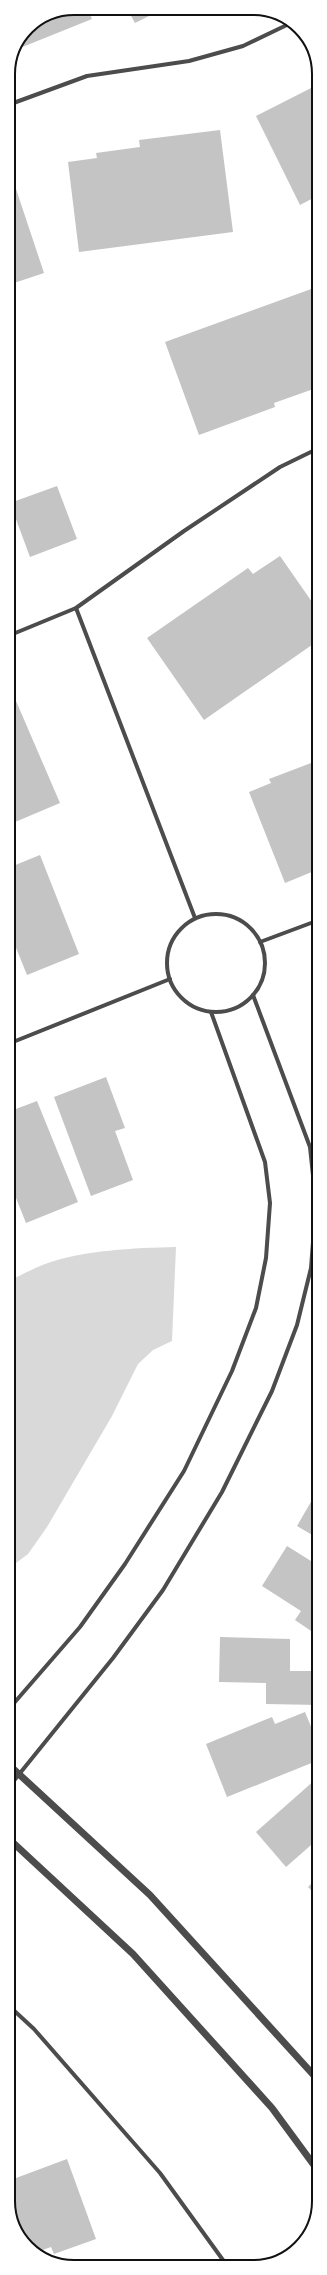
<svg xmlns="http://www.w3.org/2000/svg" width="327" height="2275" font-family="Mulish,sans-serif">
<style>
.water{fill:#d9d9d9}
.building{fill:#c4c4c4}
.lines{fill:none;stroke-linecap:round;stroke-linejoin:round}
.minor{stroke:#4c4c4c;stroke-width:4}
.tertiary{stroke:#4c4c4c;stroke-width:7}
.rim{fill:none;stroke:#111;stroke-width:2}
</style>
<rect width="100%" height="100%" fill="#fff"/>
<path class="water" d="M176 1247 172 1341 153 1350 138 1364 112 1416 47 1527 28 1554 8 1569V1281C20 1276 32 1269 45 1264 84 1250 134 1248 176 1247Z"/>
<g class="building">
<path d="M89 12 92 19 15 50 14 48 28 27 49 13Z"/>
<path d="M129 12H157L135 23Z"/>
<path d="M319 84V195L300 205 256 116Z"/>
<path d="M220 130 233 232 79 252 68 162 97 158 96 153 140 147 139 140Z"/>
<path d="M12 177 44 273 8 285V178Z"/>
<path d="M314 288 319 302V387L274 403 275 407 199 435 165 342Z"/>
<path d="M57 486 77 539 30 557 10 503Z"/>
<path d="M280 556 319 612V640L204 720 147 638 248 568 253 574Z"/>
<path d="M13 694 60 803 8 825V696Z"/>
<path d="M319 760V869L285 883 249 792 271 783 269 779Z"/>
<path d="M40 855 79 954 27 975 8 928V868Z"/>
<path d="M8 969 12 980 8 982Z"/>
<path d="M319 998V1012L314 1000Z"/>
<path d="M106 1077 125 1128 115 1131 133 1180 91 1196 54 1097Z"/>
<path d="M37 1101 78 1202 26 1223 8 1178V1112Z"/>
<path d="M319 1488V1539L297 1526Z"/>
<path d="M287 1546 319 1566V1633L317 1635 295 1620 301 1611 262 1586Z"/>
<path d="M220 1637 290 1639V1671H319V1705L266 1704V1683L219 1682Z"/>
<path d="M305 1712 319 1746V1760L227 1797 206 1744 272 1717 275 1724Z"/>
<path d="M316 1779 319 1782V1838L286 1867 256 1832Z"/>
<path d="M319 1876V1898L308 1887Z"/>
<path d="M67 2159 96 2239 54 2254 51 2247 37 2252 24 2244 8 2205V2181Z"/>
</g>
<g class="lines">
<g class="minor">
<path d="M8 105 87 76 189 61 243 46 291 23"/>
<path d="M76 608 195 918"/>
<path d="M8 636 76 608 184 531 280 467 319 448"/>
<circle cx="216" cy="963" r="49"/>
<path d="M260 942 319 920"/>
<path d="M8 1044 170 979"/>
<path d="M8 1710 80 1627 125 1564 184 1471 232 1371 256 1308 266 1258 270 1203 265 1162 211 1012"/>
<path d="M8 1788 113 1658 163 1590 222 1492 272 1391 297 1325 311 1268 316 1204 310 1147 253 995"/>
<path d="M8 2005 34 2029 160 2173 228 2267"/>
</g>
<g class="tertiary">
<path d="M8 1764 150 1895 319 2081"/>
<path d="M8 1838 133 1954 272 2108 319 2172"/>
</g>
</g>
<path d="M0 0H327V2275H0ZM74 15H253A59 59 0 0 1 312 74V2201A59 59 0 0 1 253 2260H74A59 59 0 0 1 15 2201V74A59 59 0 0 1 74 15Z" fill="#fff" fill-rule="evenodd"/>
<path class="rim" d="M74 15H253A59 59 0 0 1 312 74V2201A59 59 0 0 1 253 2260H74A59 59 0 0 1 15 2201V74A59 59 0 0 1 74 15Z"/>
</svg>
